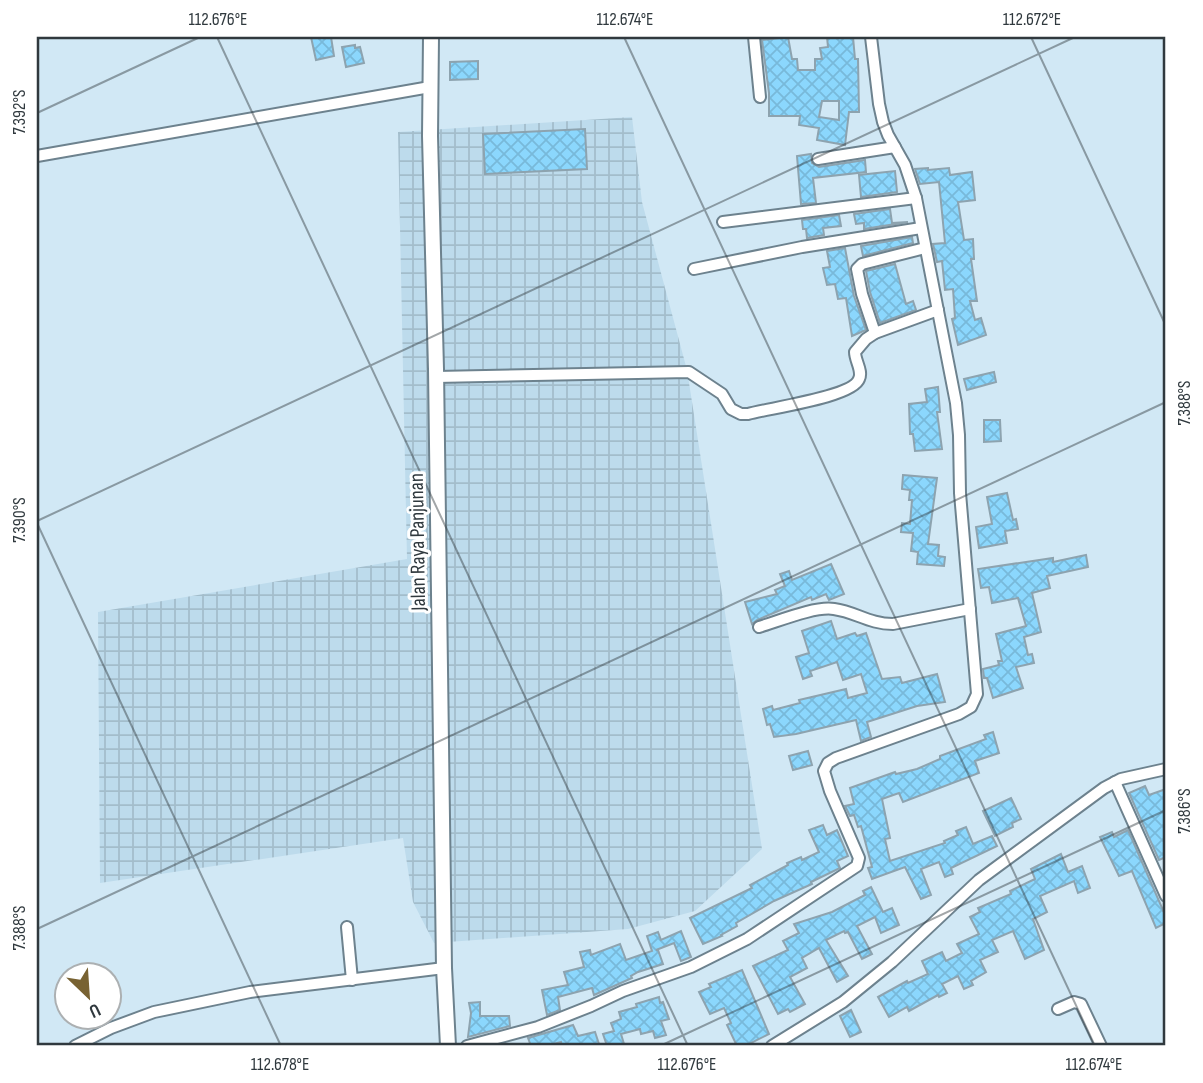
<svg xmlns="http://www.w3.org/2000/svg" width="1203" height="1083" font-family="'Sofia Sans Condensed',sans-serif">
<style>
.industrial{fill:url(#industrial-grid)}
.building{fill:url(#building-cross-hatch);stroke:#8da3af;stroke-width:2;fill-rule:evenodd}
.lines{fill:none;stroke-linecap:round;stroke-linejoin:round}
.street-casing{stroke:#6d828e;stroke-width:14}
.secondary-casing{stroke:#6d828e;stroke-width:18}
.street{stroke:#fff;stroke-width:10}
.secondary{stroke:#fff;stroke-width:14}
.ticks{fill:none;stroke:#30393e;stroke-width:2;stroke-opacity:0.45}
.labels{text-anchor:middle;stroke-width:6;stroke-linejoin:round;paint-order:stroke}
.street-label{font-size:21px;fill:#30393e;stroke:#fff}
.neatline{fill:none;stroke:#30393e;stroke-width:2.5}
.ticks-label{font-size:18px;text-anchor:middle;fill:#30393e}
</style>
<defs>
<pattern id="industrial-grid" width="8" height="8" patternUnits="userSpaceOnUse" patternTransform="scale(1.75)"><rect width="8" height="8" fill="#bddbec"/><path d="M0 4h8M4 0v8" fill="none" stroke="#a3bdcb"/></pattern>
<pattern id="building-cross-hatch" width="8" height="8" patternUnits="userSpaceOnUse" patternTransform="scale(1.75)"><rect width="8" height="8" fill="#8bd7fd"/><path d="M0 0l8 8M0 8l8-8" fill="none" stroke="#78b9da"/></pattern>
</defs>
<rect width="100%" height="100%" fill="#d1e8f5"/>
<path class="industrial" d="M632 117 642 202 687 370 762 849 695 911 628 929 434 943 413 902 403 838 100 883 98 612 407 559 398 132Z"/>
<g class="building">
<path d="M311 37H331L334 56 316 60Z"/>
<path d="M788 37 792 59H797L798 70H815V59H822L820 48 828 47 827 37H853L855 59H858L859 112H849L845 145 817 140 819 128 799 125 800 116H769V93L762 40ZM822 101H839V120L819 117Z"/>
<path d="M355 45V48L360 47 364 63 346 67 342 47Z"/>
<path d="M478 61V79L450 80V62Z"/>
<path d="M585 129 587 169 485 174 483 134Z"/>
<path d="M811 154 812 163 819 167 865 160 866 172 813 178 816 203 801 204 797 156Z"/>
<path d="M928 168V170L949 168 950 175 972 172 975 200 958 202 964 240 973 239 974 259H971L977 301H970L975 320 981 318 986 335 958 345 952 319 955 318 953 289 945 290 942 261 937 262 933 244 945 243 939 182 920 184 915 169Z"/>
<path d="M895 171 897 192 861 197 859 175Z"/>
<path d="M890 209 892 223 908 222 864 229V223L856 224 854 214Z"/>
<path d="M839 215 841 226 823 228 824 235 807 238 806 229H803L802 220Z"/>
<path d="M912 237 913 243 863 256 861 246Z"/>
<path d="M845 248 854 296 866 330 852 336 846 298 838 299 835 284 827 285 823 268 830 267 827 251Z"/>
<path d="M895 264 906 304 913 301 916 310 880 323 870 292 866 271Z"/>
<path d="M994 372 996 382 967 390 964 379Z"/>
<path d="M938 387 940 412H937L942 449 915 451 913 434H910L909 404 927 402 925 389Z"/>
<path d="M984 420H1000L1001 441 984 442Z"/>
<path d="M903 475 937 478 928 544 939 545 938 556 945 557 944 566 917 564 918 552 911 551 913 533 901 532 902 523 910 524 912 500H909L910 490 902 489Z"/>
<path d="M1007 493 1013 520 1016 519 1018 529 1005 531 1007 543 979 548 976 527 992 524 987 497Z"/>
<path d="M1086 555 1088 567 1047 576 1050 588 1032 593 1041 632 1024 637 1028 655 1032 654 1034 663 1016 667 1023 688 993 698 987 678H984L983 669 999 665 998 661H1002L996 634 1026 626 1018 598 992 603 989 587 981 588 978 569 1053 558V562Z"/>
<path d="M831 564 844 594 829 600 826 594 812 600 811 597 757 620 752 624 745 602 777 594 775 590 785 586 780 574 789 571 792 580Z"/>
<path d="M831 621 837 639 855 633 857 636 866 633 882 679 900 677 902 683 937 674 945 702 917 706 867 722 871 737 861 741 856 720 796 734 774 737 770 724 767 725 763 709 772 706 773 710 800 703 799 700 846 689 848 698 867 693 861 674 843 680 837 662 810 671 812 676 803 679 796 657 809 653 802 631Z"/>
<path d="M993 732 999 753 975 761 979 773 903 802 899 793 882 799 890 838 885 839 890 861 945 843 944 841 958 835 956 831 966 827 973 844 992 836 997 846 951 868 953 874 945 877 939 862 921 869 931 895 921 899 905 867 872 879 868 868 872 867 861 826 858 827 854 815 850 816 845 806 854 804 850 788 895 772 896 774 917 769 940 759V756L986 739 984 735Z"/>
<path d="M808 751 812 765 793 770 789 756Z"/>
<path d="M1145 786 1149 795 1166 789V857L1159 860 1129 793Z"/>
<path d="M1011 798 1021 819 1012 823 1013 827 995 836 983 811Z"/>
<path d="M823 825 827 835 837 830 848 856 837 861 840 868 811 882 812 884 774 901 736 923 737 926 721 935 722 936 703 944 690 918 752 888 750 885 788 865 787 863 801 857 802 860 819 852 809 830Z"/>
<path d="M1128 830 1166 917V923L1156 928 1132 871 1119 876 1100 837 1112 832 1114 837Z"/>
<path d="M1061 854 1068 872 1082 866 1090 888 1078 893 1074 881 1040 896 1047 912 1033 919 1044 950 1025 959 1013 931 992 940 998 952 980 960 986 972 971 981 973 985 964 989 958 976 942 984 947 993 939 997 938 995 909 1011 907 1007 889 1017 878 997 907 981 908 983 928 974 922 961 942 952 946 961 962 953 957 944 979 934 970 917 980 912 978 908 1011 894 1010 891 1035 879 1031 869Z"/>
<path d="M871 887 883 912 892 908 899 925 881 933 875 917 857 926 872 954 862 959 848 932 845 933 844 931 826 940 848 976 837 982 819 948 802 958 807 968 790 977 805 1004 790 1012 788 1009 778 1014 753 966 788 950 783 941 799 933 794 924 832 912 865 895 863 891Z"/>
<path d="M681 931 691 957 681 961 674 943 656 950H658L663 964 638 972 631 976 632 978 594 995 592 988 558 997 560 1010 547 1015 542 990 568 985 564 972 584 967 580 952 590 950 591 955 620 944 626 960 652 951 647 936 658 932 661 940Z"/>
<path d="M742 970 769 1034 745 1046H737L727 1025 731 1023 724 1008 710 1014 699 992 711 987 709 984Z"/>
<path d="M659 997 660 1003 663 1002 669 1019 661 1021 666 1035 655 1038 653 1031 641 1034 640 1029 621 1034 624 1044 607 1046 603 1034 614 1031 611 1023 621 1019 619 1012 637 1007 636 1004Z"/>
<path d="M480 1002V1016H509L510 1026 468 1037 471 1013 469 1003Z"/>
<path d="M851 1010 861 1032 850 1037 840 1016Z"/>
<path d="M573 1025 578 1036 595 1032 599 1044 592 1046H562L561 1042 546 1046H531L528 1038Z"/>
</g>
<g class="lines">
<defs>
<g id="street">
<path d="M754 37 760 97"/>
<path d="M37 156 430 87"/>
<path d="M818 159 895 147"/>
<path d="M723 222 916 198"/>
<path d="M694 269 802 247 921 228"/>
<path d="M875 333 862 294 857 269 862 264 925 248"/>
<path d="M436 377 689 372 722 394 731 409 741 414H748C769 408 853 397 859 379 863 371 855 361 855 352L866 339 875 333 938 310"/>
<path d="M759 627C779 621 815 606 834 609 856 612 869 624 893 624L970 609"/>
<path d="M1115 782 1166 896"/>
<path d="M347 927 352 980"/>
<path d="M1058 1009 1074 1002 1081 1004 1101 1046"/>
<path d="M75 1046 111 1028 154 1012 250 992 444 968"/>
<path d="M467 1046 538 1027 591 1006 623 991 691 967 747 939 857 866 859 858 830 791 824 771 828 763 836 758 959 714 971 707 977 694 960 493 959 435 956 403 916 198 905 165 888 135 883 122 879 104 871 37"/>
<path d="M772 1046 843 1002 892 962 979 880 1104 788 1121 779 1166 769"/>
</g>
<path id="secondary" d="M431 37 430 136 436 369 444 968 448 1046"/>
</defs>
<use href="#street" class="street-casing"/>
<use href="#secondary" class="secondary-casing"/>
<use href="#street" class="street"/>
<use href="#secondary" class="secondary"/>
</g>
<path class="ticks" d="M217 37 688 1046M624 37 1095 1046M1031 37 1166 326M37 113 200 37M37 521 1075 37M37 523 281 1046M37 929 1166 402M660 1046 1166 810"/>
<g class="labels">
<g class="street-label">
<text transform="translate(417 542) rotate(-91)" y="7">Jalan Raya Panjunan</text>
</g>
</g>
<rect width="1203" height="1083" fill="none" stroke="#ffffff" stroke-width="77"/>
<g transform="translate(88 996) rotate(155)"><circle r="33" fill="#ffffff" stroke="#acb0b2" stroke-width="2"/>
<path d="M0-5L12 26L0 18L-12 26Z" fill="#786232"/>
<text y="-10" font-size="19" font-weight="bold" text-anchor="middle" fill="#30393e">U</text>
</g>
<rect x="38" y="38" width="1126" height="1006" class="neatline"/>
<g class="ticks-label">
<text x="218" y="25">112.676°E</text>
<text x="625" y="25">112.674°E</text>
<text x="1032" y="25">112.672°E</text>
<text transform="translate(19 112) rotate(-90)" y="6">7.392°S</text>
<text transform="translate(1184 403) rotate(-90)" y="6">7.388°S</text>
<text transform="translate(19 520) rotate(-90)" y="6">7.390°S</text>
<text transform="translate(1184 811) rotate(-90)" y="6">7.386°S</text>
<text transform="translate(19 928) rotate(-90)" y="6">7.388°S</text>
<text x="280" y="1070">112.678°E</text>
<text x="687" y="1070">112.676°E</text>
<text x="1094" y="1070">112.674°E</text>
</g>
</svg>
